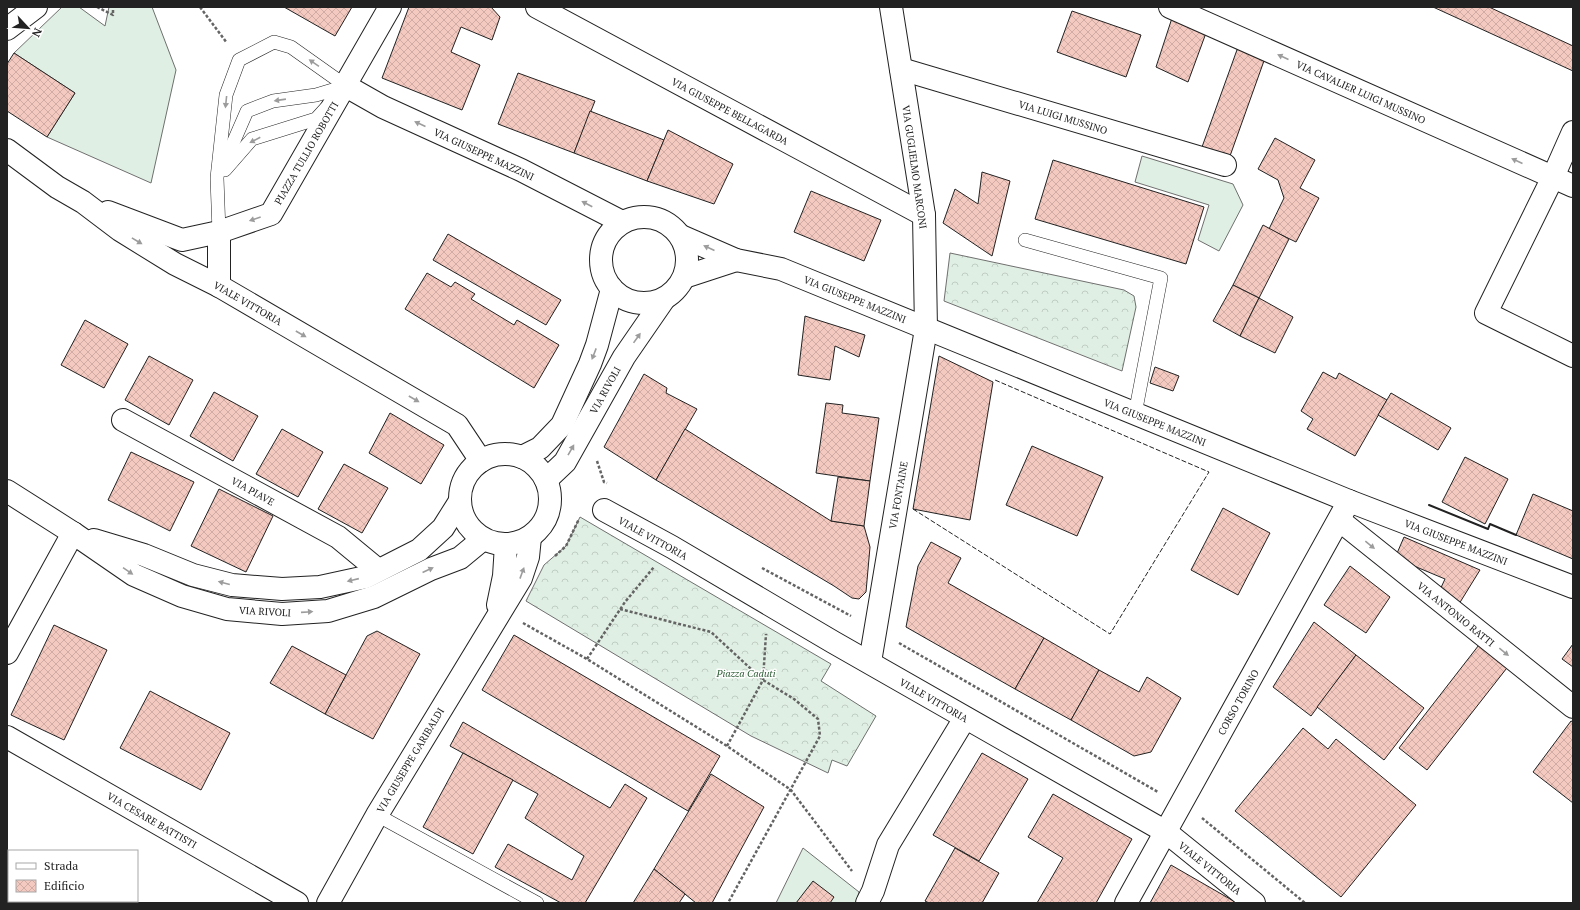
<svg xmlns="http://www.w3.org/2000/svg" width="1580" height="910" font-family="'PT Serif',serif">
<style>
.grass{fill:#e0efe3;stroke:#6f6f6f}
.forest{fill:url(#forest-crowns);stroke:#6f6f6f}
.building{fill:url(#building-cross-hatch);stroke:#222}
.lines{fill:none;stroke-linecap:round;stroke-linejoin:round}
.lane-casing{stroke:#222;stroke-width:14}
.street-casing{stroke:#222;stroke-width:24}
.secondary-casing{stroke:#222;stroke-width:24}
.path{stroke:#646464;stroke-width:2.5;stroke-dasharray:3 2;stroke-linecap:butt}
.lane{stroke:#fff;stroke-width:13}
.street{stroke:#fff;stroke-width:22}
.secondary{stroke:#fff;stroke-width:22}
.fence{stroke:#222;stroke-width:1;stroke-dasharray:5 2;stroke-linecap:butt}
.wall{stroke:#222;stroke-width:2}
.oneway{fill:#9c9c9c}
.labels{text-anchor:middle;stroke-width:3;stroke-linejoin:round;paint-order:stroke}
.street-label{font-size:10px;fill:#222;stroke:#fff}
.park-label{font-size:10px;font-style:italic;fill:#2f5e38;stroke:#fff}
</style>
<defs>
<pattern id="forest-crowns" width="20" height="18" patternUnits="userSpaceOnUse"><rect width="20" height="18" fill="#e0efe3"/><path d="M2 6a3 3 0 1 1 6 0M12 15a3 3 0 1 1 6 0" fill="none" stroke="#c0cdc2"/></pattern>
<pattern id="building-cross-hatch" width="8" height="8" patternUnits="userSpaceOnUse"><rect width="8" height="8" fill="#f3c9c0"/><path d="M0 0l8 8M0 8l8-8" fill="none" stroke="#d0aca5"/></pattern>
</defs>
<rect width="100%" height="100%" fill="#fff"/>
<g class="grass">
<path d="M62 7H79L105 26 109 7H152L176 70 151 183 47 137 75 93 14 53Z"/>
<path d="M1142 156 1233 184 1243 205 1219 251 1198 240 1209 205 1135 182Z"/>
<path d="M803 848 859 892 856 903H776Z"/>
</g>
<g class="forest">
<path d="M950 253 1124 290 1134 296 1136 307 1122 371 944 301Z"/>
<path d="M580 517 831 664 821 681 876 716 847 766 832 760 828 773 751 736 526 601 544 565 566 546Z"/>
</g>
<g class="building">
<path d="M284 7H352L335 36Z"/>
<path d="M409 7H491L500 17 492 40 461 27 451 52 480 65 462 110 382 78Z"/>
<path d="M1433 7H1489L1573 46V71Z"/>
<path d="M1072 11 1141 35 1126 77 1057 52Z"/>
<path d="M1172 18 1206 33 1188 82 1156 67Z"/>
<path d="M1238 47 1265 58 1230 156 1202 147Z"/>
<path d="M14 53 75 93 47 137 7 111V64Z"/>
<path d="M518 73 595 101 574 153 498 124Z"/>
<path d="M590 111 664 140 647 181 574 153Z"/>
<path d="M668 130 733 164 714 204 647 181Z"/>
<path d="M1275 138 1315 160 1300 188 1319 198 1296 242 1269 229 1284 198 1278 180 1258 169Z"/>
<path d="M1053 160 1204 207 1186 264 1035 219Z"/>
<path d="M982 172 1010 181 992 256 943 223 955 189 978 204Z"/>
<path d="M811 191 881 220 864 261 794 232Z"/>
<path d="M1263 225 1289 239 1259 298 1233 285Z"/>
<path d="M448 234 561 300 546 325 433 260Z"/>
<path d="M427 273 451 287 455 282 475 294 471 299 514 325 517 320 559 345 534 388 405 309Z"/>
<path d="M1233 285 1259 298 1240 336 1213 321Z"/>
<path d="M1259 298 1293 317 1275 353 1240 336Z"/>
<path d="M805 316 865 335 859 357 835 346 830 380 798 375Z"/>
<path d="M85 320 128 344 104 388 61 365Z"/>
<path d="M149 356 193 380 169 425 125 400Z"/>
<path d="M939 356 993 382 970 520 913 509Z"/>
<path d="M1155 367 1179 376 1173 391 1150 383Z"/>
<path d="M1323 372 1336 379 1339 373 1387 400 1355 456 1307 429 1313 419 1301 411Z"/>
<path d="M644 374 667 388 666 393 697 409 656 480 604 447Z"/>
<path d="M214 392 258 416 233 461 190 436Z"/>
<path d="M1391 393 1451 428 1438 450 1378 415Z"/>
<path d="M826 403 843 405 842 413 879 418 870 481 816 473Z"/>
<path d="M390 413 444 445 421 484 369 453Z"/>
<path d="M282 429 323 452 298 497 256 474Z"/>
<path d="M685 429 831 521 864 526 870 547 866 592 859 599 852 598 834 586 656 480Z"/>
<path d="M1032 446 1103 477 1077 536 1006 505Z"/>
<path d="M131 452 194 482 170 531 108 500Z"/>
<path d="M1465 457 1508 479 1485 524 1442 502Z"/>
<path d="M344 464 388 488 362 533 318 509Z"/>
<path d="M838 477 870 481 864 526 831 521Z"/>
<path d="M219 489 273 516 246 572 191 546Z"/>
<path d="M1533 494 1573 511V559L1516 535Z"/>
<path d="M1223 508 1270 533 1238 595 1191 570Z"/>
<path d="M1404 537 1480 570 1459 604 1438 594 1445 579 1395 558Z"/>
<path d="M931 542 961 558 948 583 1044 638 1015 689 906 627 918 566Z"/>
<path d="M1350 566 1390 597 1366 633 1324 605Z"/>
<path d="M1314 622 1356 655 1311 716 1273 687Z"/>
<path d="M54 625 107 650 64 740 11 715Z"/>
<path d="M377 631 420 654 373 739 325 714 367 636Z"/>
<path d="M514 635 720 756 688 811 482 690Z"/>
<path d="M1044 638 1099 670 1071 720 1015 689Z"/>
<path d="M1482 641 1510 664 1427 770 1399 748Z"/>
<path d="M1573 644V667L1562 659Z"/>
<path d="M292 646 346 675 325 714 270 683Z"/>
<path d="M1356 655 1424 708 1384 760 1317 707Z"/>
<path d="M1099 670 1139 692 1147 677 1181 698 1151 752 1134 756 1071 720Z"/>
<path d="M150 691 230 733 201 790 120 748Z"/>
<path d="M1571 721 1573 722V803L1533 772Z"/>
<path d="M463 722 610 808 625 784 647 798 585 903H561L495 867 508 844 572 880 584 856 525 818 538 794 450 746Z"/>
<path d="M1303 728 1328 749 1336 739 1416 805 1341 897 1235 811Z"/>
<path d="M463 753 513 780 473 854 423 827Z"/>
<path d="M982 753 1028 779 979 861 933 835Z"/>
<path d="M711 774 764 807 712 903H696L654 869Z"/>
<path d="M1053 794 1132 839 1096 903H1037L1063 858 1028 837Z"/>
<path d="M955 848 999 873 982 903H929L925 901Z"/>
<path d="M1171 865 1237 903H1150Z"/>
<path d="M654 869 685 894 679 903H633Z"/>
<path d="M813 881 834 897 830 903H796Z"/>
</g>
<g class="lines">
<defs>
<g id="lane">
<path d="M223 166 247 111 273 101 316 95 346 86"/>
<path d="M225 170 252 139 316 119 326 108"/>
<path d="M219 232 217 178 226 95 239 60 274 42 291 47 346 86"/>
<path d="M1025 240 1161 278 1135 414"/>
<path d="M377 815 537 903"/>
</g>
<g id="street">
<path d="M537 7 924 215"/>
<path d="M1170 7 1573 186"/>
<path d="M7 29 36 7"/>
<path d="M901 69 1225 165"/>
<path d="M346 86 383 107 521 170 622 222"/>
<path d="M1573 132 1553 177 1486 313 1573 356"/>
<path d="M7 150 57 187 83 202 120 230 175 264 219 286 457 425 481 461"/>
<path d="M108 212 182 240 219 232 271 214 390 7"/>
<path d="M219 232V286"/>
<path d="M123 420 338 537 378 570"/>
<path d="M604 510 672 547 833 642 1166 832 1254 903"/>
<path d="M1339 520 1573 707"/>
<path d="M7 653 73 533"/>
<path d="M870 662 926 329 924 215 891 7"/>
<path d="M7 737 297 903"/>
<path d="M867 903 873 891 888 845 965 718"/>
<path d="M1126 903 1349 501"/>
</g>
<g id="secondary">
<circle cx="644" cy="260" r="43"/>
<path d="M681 236 736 260 781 269 1349 501 1573 587"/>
<path d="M684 277 736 260"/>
<circle cx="505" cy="499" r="45"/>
<path d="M522 457 540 448 562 425 590 364 597 345 612 289"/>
<path d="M546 480 565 462 624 357 664 299"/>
<path d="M7 491 73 533 134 575 182 596 227 609 282 614 328 611 374 597 431 569 460 558 483 539"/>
<path d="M94 540 144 555 193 575 232 585 282 589 320 587 366 577 419 550 443 528 460 501"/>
<path d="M498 605 504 576 506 545"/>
<path d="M328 903 377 815 521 578 528 557 530 537"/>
</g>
</defs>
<use href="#lane" class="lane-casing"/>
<use href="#street" class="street-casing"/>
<use href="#secondary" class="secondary-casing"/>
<g class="path">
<path d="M97 7 113 15V7"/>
<path d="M200 7 227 43"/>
<path d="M597 461 604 482 607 483"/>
<path d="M555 556 566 546 579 519"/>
<path d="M762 568 851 616"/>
<path d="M620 609 711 632 763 680 794 699 818 719 820 736 728 903"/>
<path d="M523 623 587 659 727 746 791 790 852 871"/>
<path d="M899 643 1158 792"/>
<path d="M587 659 625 602 654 567"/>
<path d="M727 746 763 680 766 634"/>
<path d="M1202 818 1305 903"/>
<path d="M7 888 9 889"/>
<path d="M31 901 34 903"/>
</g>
<use href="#lane" class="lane"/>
<use href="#street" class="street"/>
<use href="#secondary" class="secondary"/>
<path class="fence" d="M913 509 1110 634 1209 472 995 380"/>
<path class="wall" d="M1429 505 1488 529 1490 524 1516 535"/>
</g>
<defs><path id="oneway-solid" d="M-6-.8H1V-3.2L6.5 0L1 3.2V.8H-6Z"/></defs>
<g class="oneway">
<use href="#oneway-solid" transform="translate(1283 57) rotate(-156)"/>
<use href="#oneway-solid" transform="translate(314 63) rotate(-146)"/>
<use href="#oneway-solid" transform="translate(280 100) rotate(172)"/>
<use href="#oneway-solid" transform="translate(226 102) rotate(96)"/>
<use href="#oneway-solid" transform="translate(420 124) rotate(-156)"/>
<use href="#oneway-solid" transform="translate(255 140) rotate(152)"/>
<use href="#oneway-solid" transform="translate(1517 161) rotate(-156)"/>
<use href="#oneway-solid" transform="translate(587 204) rotate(-152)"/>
<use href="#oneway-solid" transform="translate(255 219) rotate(161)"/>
<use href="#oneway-solid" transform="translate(137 241) rotate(31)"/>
<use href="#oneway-solid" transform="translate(709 248) rotate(-156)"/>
<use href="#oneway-solid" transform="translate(301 334) rotate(30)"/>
<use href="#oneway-solid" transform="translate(637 338) rotate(-55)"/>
<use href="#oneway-solid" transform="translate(594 354) rotate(111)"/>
<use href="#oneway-solid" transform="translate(414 399) rotate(30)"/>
<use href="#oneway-solid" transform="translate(571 450) rotate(-60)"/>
<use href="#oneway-solid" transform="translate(1370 545) rotate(39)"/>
<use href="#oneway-solid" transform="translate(428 570) rotate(-25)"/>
<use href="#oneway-solid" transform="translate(128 571) rotate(34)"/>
<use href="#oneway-solid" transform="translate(522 573) rotate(-70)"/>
<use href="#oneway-solid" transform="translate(353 580) rotate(167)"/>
<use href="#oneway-solid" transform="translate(224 583) rotate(-165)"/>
<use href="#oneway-solid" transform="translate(307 612) rotate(-4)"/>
<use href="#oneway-solid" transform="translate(1504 652) rotate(39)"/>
</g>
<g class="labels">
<g class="street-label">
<text transform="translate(1361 92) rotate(24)" y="4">VIA CAVALIER LUIGI MUSSINO</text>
<text transform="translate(730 111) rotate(28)" y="4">VIA GIUSEPPE BELLAGARDA</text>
<text transform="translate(1063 117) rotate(17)" y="4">VIA LUIGI MUSSINO</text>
<text transform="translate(306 153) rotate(-60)" y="4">PIAZZA TULLIO ROBOTTI</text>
<text transform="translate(484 154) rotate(25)" y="4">VIA GIUSEPPE MAZZINI</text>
<text transform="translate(915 167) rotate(82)" y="4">VIA GUGLIELMO MARCONI</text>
<text transform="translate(855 299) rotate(22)" y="4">VIA GIUSEPPE MAZZINI</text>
<text transform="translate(248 303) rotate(30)" y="4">VIALE VITTORIA</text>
<text transform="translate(605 390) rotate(-61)" y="4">VIA RIVOLI</text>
<text transform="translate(1155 422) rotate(22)" y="4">VIA GIUSEPPE MAZZINI</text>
<text transform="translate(253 491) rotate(29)" y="4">VIA PIAVE</text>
<text transform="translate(898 495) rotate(-80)" y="4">VIA FONTAINE</text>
<text transform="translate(653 538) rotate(29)" y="4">VIALE VITTORIA</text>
<text transform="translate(1456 542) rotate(21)" y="4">VIA GIUSEPPE MAZZINI</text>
<text transform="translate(265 611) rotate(3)" y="4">VIA RIVOLI</text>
<text transform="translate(1456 614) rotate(39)" y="4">VIA ANTONIO RATTI</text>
<text transform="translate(934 700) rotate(30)" y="4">VIALE VITTORIA</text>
<text transform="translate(1238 702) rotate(-61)" y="4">CORSO TORINO</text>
<text transform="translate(410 760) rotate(-59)" y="4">VIA GIUSEPPE GARIBALDI</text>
<text transform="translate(152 820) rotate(30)" y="4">VIA CESARE BATTISTI</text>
<text transform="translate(1210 868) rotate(39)" y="4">VIALE VITTORIA</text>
</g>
<g class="park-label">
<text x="746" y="677">Piazza Caduti</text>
</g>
</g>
<rect width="1580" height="910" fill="none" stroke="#222222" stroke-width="16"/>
<rect x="8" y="850" width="130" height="52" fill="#ffffff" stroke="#a7a7a7"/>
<rect x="16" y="863" width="20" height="6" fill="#ffffff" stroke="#a7a7a7"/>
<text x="44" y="870" font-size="12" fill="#222222">Strada</text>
<rect x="16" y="880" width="20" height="12" fill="url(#building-cross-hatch)" stroke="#a7a7a7"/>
<text x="44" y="890" font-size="12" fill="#222222">Edificio</text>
<g transform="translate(28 28) rotate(116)" stroke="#ffffff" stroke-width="3" paint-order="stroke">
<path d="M0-3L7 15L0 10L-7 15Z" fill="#222222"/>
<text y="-6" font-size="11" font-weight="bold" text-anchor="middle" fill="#222222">N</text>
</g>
</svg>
